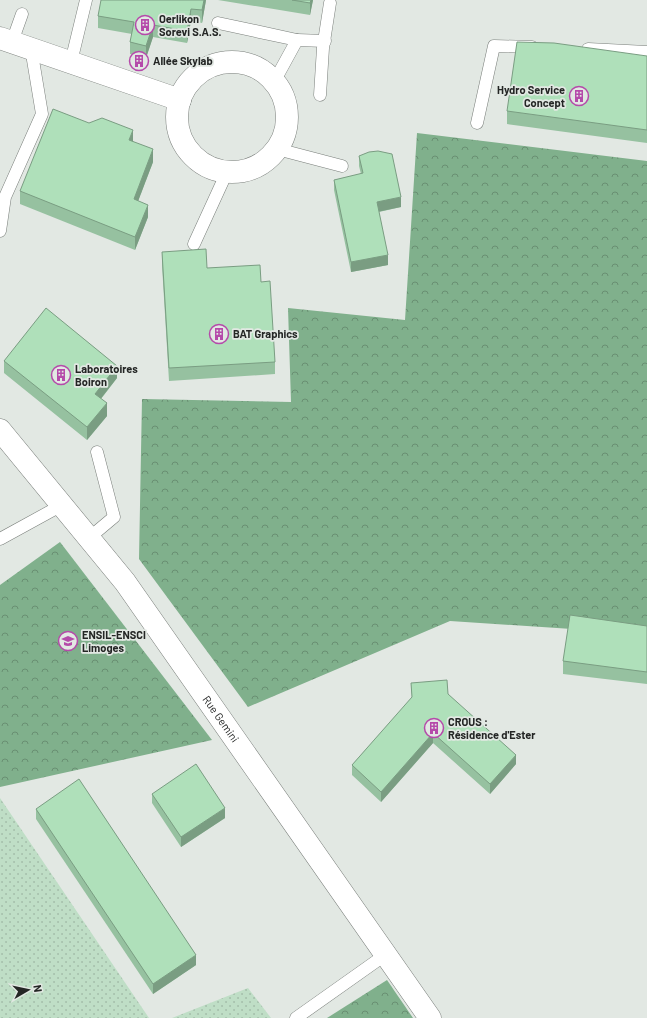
<svg xmlns="http://www.w3.org/2000/svg" width="647" height="1018" font-family="Barlow,sans-serif">
<style>
.grass{fill:url(#grass-dots)}
.forest{fill:url(#forest-crowns)}
.lines{fill:none;stroke-linecap:round;stroke-linejoin:round}
.service-casing{stroke:#7a7f7b;stroke-width:13}
.minor-casing{stroke:#7a7f7b;stroke-width:23}
.service{stroke:#fff;stroke-width:12}
.minor{stroke:#fff;stroke-width:22}
.wall{fill:#96c1a0}
.shaded-wall{fill:#7a9d82}
.building{fill:#afe0ba;stroke:#7a9d82}
.labels{text-anchor:middle;stroke-width:3.5;stroke-linejoin:round;paint-order:stroke}
.poi-label{font-size:11px;font-weight:bold;fill:#242625;stroke:#e2e8e3;text-anchor:start}
.street-label{font-size:11px;fill:#242625;stroke:#e2e8e3}
</style>
<defs>
<pattern id="grass-dots" width="8" height="8" patternUnits="userSpaceOnUse"><rect width="8" height="8" fill="#bfdec6"/><path d="M2 2h.1M6 6h.1" fill="none" stroke="#a4beaa" stroke-width="1.8" stroke-linecap="round"/></pattern>
<pattern id="forest-crowns" width="20" height="18" patternUnits="userSpaceOnUse"><rect width="20" height="18" fill="#80b08c"/><path d="M2 6a3 3 0 1 1 6 0M12 15a3 3 0 1 1 6 0" fill="none" stroke="#698f72"/></pattern>
</defs>
<rect width="100%" height="100%" fill="#e2e8e3"/>
<g class="grass">
<path d="M0 798 149 1018H0Z"/>
<path d="M248 988 271 1018H172Z"/>
</g>
<g class="forest">
<path d="M417 133 647 161V634L450 621 248 707 139 559 142 399 291 402 288 308 405 320Z"/>
<path d="M60 542 212 740 0 787V585Z"/>
<path d="M387 980 413 1018H327Z"/>
</g>
<g class="lines">
<defs>
<g id="service">
<path d="M218 23 297 40"/>
<path d="M12 42 22 14"/>
<path d="M588 49 647 52"/>
<path d="M71 62 86 0"/>
<path d="M274 82 297 40 325 41"/>
<path d="M320 95 323 48 330 3"/>
<path d="M477 123 494 46 532 47"/>
<path d="M277 149 342 166"/>
<path d="M0 231 5 197 42 114 31 48"/>
<path d="M194 244 227 172"/>
<path d="M89 538 114 517 97 452"/>
<path d="M0 539 62 505"/>
<path d="M296 1018 385 955"/>
</g>
<g id="minor">
<path d="M0 38 180 100"/>
<circle cx="232" cy="117" r="55"/>
<path id="s1" d="M0 430 125 582 430 1018"/>
</g>
</defs>
<use href="#service" class="service-casing"/>
<use href="#minor" class="minor-casing"/>
<use href="#service" class="service"/>
<use href="#minor" class="minor"/>
</g>
<g class="wall">
<path d="M206 0 202 23 191 21 187 43 153 37 146 58 130 54V42L132 34 98 28V16Z"/>
<path d="M218 0H313L310 15Z"/>
<path d="M647 56V143L507 124V111Z"/>
<path d="M133 141 153 162 138 201 148 217 135 250 20 204V191Z"/>
<path d="M359 156 401 207 379 212 388 265 351 272 334 190V180L361 174 359 166Z"/>
<path d="M162 252 207 268 261 282 275 362V374L169 381 162 265Z"/>
<path d="M4 361 117 378 101 399 107 416 87 440 4 373Z"/>
<path d="M647 626V684L563 674V661Z"/>
<path d="M411 683 448 694 516 764 490 794 433 743 381 802 352 775V765L412 698Z"/>
<path d="M152 794 225 818 181 847 152 803Z"/>
<path d="M36 809 196 965 153 994 36 819Z"/>
</g>
<g class="shaded-wall">
<path d="M204 0H206L202 23V10Z"/>
<path d="M311 0H313L310 15V3Z"/>
<path d="M191 9V21L187 43V31Z"/>
<path d="M153 25V37L146 58V46Z"/>
<path d="M133 130V143L129 140Z"/>
<path d="M153 149V162L134 212V199Z"/>
<path d="M401 197V207L377 212V202Z"/>
<path d="M148 205V217L135 250V237Z"/>
<path d="M388 255V265L351 272V262Z"/>
<path d="M117 366V378L95 406V394Z"/>
<path d="M107 403V416L87 440V427Z"/>
<path d="M433 733V743L381 802V792Z"/>
<path d="M516 755V764L490 794V784Z"/>
<path d="M225 808V818L181 847V837Z"/>
<path d="M196 955V965L153 994V984Z"/>
</g>
<g class="building">
<path d="M101 0H204L202 10 191 9 187 31 153 25 146 46 130 42 134 22 98 16Z"/>
<path d="M292 0H311L310 3Z"/>
<path d="M517 42 554 43 647 56V130L507 111Z"/>
<path d="M53 109 89 123 102 118 133 130 129 140 153 149 134 199 148 205 135 237 20 191Z"/>
<path d="M378 151 392 154 401 197 377 202 388 255 351 262 334 180 363 173 359 156 369 152Z"/>
<path d="M206 249 207 268 260 265 261 282 270 281 275 362 169 368 162 252Z"/>
<path d="M46 308 117 366 95 394 107 403 87 427 4 361Z"/>
<path d="M570 615 647 626V672L563 661Z"/>
<path d="M447 680 448 694 516 755 490 784 433 733 381 792 352 765 412 697 411 683Z"/>
<path d="M196 764 225 808 181 837 152 794Z"/>
<path d="M79 779 196 955 153 984 36 809Z"/>
</g>
<defs>
<symbol id="building-ring" viewBox="-11 -11 22 22"><circle r="9.5" fill="#e2e8e3" stroke="#b54aaa" stroke-width="1.5"/><path d="M-4-6H4V6H1V3H-1V6H-4ZM-2.5-4.3h1.7v1.8h-1.7ZM.8-4.3h1.7v1.8H.8ZM-2.5-1h1.7V.8h-1.7ZM.8-1h1.7V.8H.8Z" fill="#b54aaa"/></symbol>
<symbol id="university-ring" viewBox="-11 -11 22 22"><circle r="9.5" fill="#e2e8e3" stroke="#b54aaa" stroke-width="1.5"/><path d="M0-5L7-2L0 1L-7-2ZM-4 1L0 2.5L4 1V4Q0 6-4 4Z" fill="#b54aaa"/></symbol>
</defs>
<g fill-rule="evenodd">
<use href="#building-ring" x="134" y="14" width="22" height="22"/>
<use href="#building-ring" x="128" y="50" width="22" height="22"/>
<use href="#building-ring" x="568" y="85" width="22" height="22"/>
<use href="#building-ring" x="208" y="323" width="22" height="22"/>
<use href="#building-ring" x="50" y="364" width="22" height="22"/>
<use href="#university-ring" x="57" y="630" width="22" height="22"/>
<use href="#building-ring" x="423" y="717" width="22" height="22"/>
</g>
<g class="labels">
<g class="poi-label">
<text x="159" y="23">Oerlikon<tspan x="159" dy="13">Sorevi S.A.S.</tspan></text>
<text x="153" y="65">Allée Skylab</text>
<text x="565" y="94" text-anchor="end">Hydro Service<tspan x="565" dy="13">Concept</tspan></text>
<text x="233" y="338">BAT Graphics</text>
<text x="75" y="373">Laboratoires<tspan x="75" dy="13">Boiron</tspan></text>
<text x="82" y="639">ENSIL-ENSCI<tspan x="82" dy="13">Limoges</tspan></text>
<text x="448" y="726">CROUS :<tspan x="448" dy="13">Résidence d'Ester</tspan></text>
</g>
<g class="street-label">
<text dy="4" stroke="none"><textPath href="#s1" startOffset="364">Rue Gemini</textPath></text>
</g>
</g>
<g transform="translate(28 990) rotate(81)" stroke="#e2e8e3" stroke-width="3" paint-order="stroke">
<path d="M0-3L7 15L0 10L-7 15Z" fill="#242625"/>
<text y="-6" font-size="11" font-weight="bold" text-anchor="middle" fill="#242625">N</text>
</g>
</svg>
